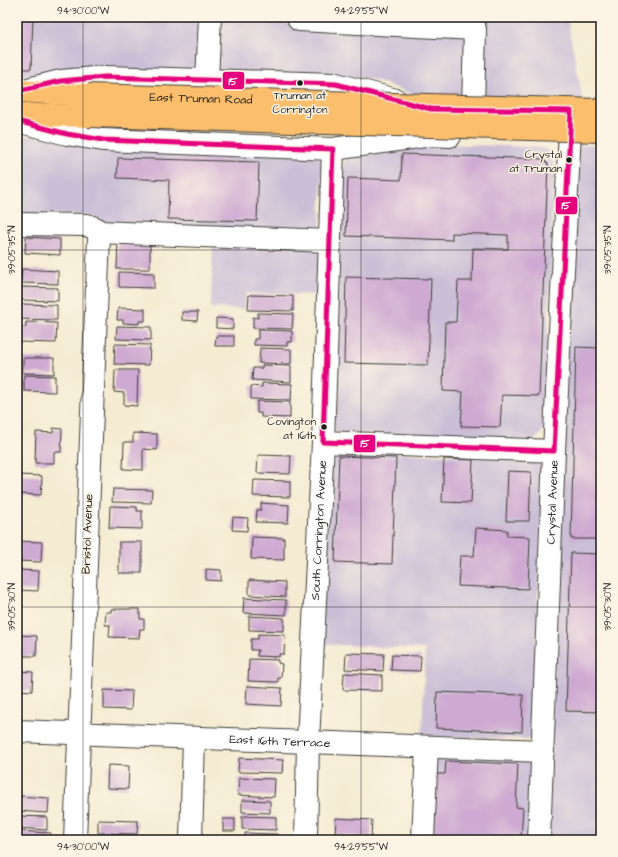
<svg xmlns="http://www.w3.org/2000/svg" width="618" height="857" font-family="'Architects Daughter',sans-serif">
<style>
.industrial{fill:#cabfd6}
.building{fill:#cea9d1}
.lines{fill:none;stroke-linecap:round;stroke-linejoin:round}
.minor-casing{stroke:#3d3b37;stroke-width:24}
.major-casing{stroke:#3d3b37;stroke-width:24}
.minor{stroke:#fff;stroke-width:22}
.major{stroke:#fabe6d;stroke-width:22}
.major-bridge-casing{stroke:#3d3b37;stroke-width:24;stroke-linecap:butt}
.major-bridge{stroke:#fabe6d;stroke-width:22}
.bus-1-casing{stroke:#fcf5e5;stroke-width:8}
.bus-1{stroke:#e5007d;stroke-width:5}
.ticks{fill:none;stroke:#1c1c1c;stroke-width:1;stroke-opacity:0.45}
.bus-dot{fill:#1c1c1c;stroke:#fcf5e5;stroke-width:1.5}
.labels{text-anchor:middle;stroke-width:3;stroke-linejoin:round;paint-order:stroke}
.bus-label{font-size:11px;fill:#1c1c1c;stroke:#fcf5e5;text-anchor:end}
.street-label{font-size:12px;fill:#1c1c1c;stroke:#fcf5e5}
.line-badge{stroke:#fcf5e5;stroke-width:1.5}
.badge-label{font-size:11px;text-anchor:middle;font-weight:bold;fill:#fff}
.neatline{fill:none;stroke:#1c1c1c;stroke-width:1.5}
.ticks-label{font-size:10px;text-anchor:middle;fill:#1c1c1c}
</style>
<rect width="100%" height="100%" fill="#fcf5e5"/>
<filter id="ink" filterUnits="userSpaceOnUse"><feTurbulence type="fractalNoise" baseFrequency=".025" numOctaves="2"/><feDisplacementMap in="SourceGraphic" scale="8" xChannelSelector="R" yChannelSelector="G"/><feConvolveMatrix kernelMatrix="1 2 1 2 8 2 1 2 1" color-interpolation-filters="sRGB"/></filter>
<filter id="wash" filterUnits="userSpaceOnUse"><feTurbulence type="fractalNoise" baseFrequency=".012" numOctaves="4" result="noise"/><feDisplacementMap in="SourceGraphic" scale="16" xChannelSelector="R" yChannelSelector="G"/><feGaussianBlur stdDeviation="0.9" result="paint"/><feColorMatrix in="noise" values="0 0 0 0 0 0 0 0 0 0 0 0 0 0 0 0 0 1.4 0 .05"/><feComposite in="paint" operator="in"/></filter>
<g filter="url(#wash)">
<rect width="100%" height="100%" fill="#f5ebd2"/>
<g class="industrial">
<path d="M17 17H567L583 101 421 97 369 78 184 71 41 75H17Z"/>
<path d="M17 135 315 155 322 160 319 295 246 293 245 309 211 308 213 238 105 225 99 218 89 215 17 213Z"/>
<path d="M440 144 538 147 547 149 552 154 554 163 545 422 543 431 534 441 338 433 333 427 342 173 344 163 346 158Z"/>
<path d="M575 145H599L601 156V840H418L421 753 551 759Z"/>
<path d="M331 451 538 458 543 463 533 735 527 739 422 737 425 649 320 644Z"/>
</g>
<g id="blocks">
<g class="building">
<path d="M17 17H33L31 69H17Z"/>
<path d="M402 154 543 159 548 164 539 396 502 395 500 427 461 426 463 392 443 391 445 322H456L458 281H472L473 248 508 249V235L452 233V240L346 236 348 178 401 180Z"/>
<path d="M118 158 259 162 257 221 168 219 169 180 117 178Z"/>
<path d="M26 237 60 239V255L25 253Z"/>
<path d="M118 240 150 241V269H117Z"/>
<path d="M22 269 58 271V284L21 283Z"/>
<path d="M119 272 154 273V288L119 287Z"/>
<path d="M346 277 431 279 428 365 344 363Z"/>
<path d="M21 287 58 288V301L21 300Z"/>
<path d="M249 295 293 296V311L248 310Z"/>
<path d="M21 304 57 305V320L17 319 18 308H21Z"/>
<path d="M118 308 145 309V321H139V324L123 323V320H117Z"/>
<path d="M182 312H198L197 321 182 320Z"/>
<path d="M258 313 293 314 292 329 253 328V317L258 318Z"/>
<path d="M216 318 233 319V329L216 328Z"/>
<path d="M26 322 57 323 56 343 19 342V327H26Z"/>
<path d="M117 326 151 327V340L116 339Z"/>
<path d="M258 330 292 331V342H287V346L254 345V339H258Z"/>
<path d="M216 336H234V346H215Z"/>
<path d="M115 344 150 345 149 365 114 364Z"/>
<path d="M576 347 601 348V491H600L599 516H601V539H571Z"/>
<path d="M260 348 291 349V364L259 363Z"/>
<path d="M23 358H54V374L23 373Z"/>
<path d="M262 365 291 366V382L252 380 253 368H262Z"/>
<path d="M115 370H138L137 406 124 405V393L114 392Z"/>
<path d="M24 375 55 376V392L24 391Z"/>
<path d="M262 383 292 384 291 400 251 399V386L262 387Z"/>
<path d="M257 401 290 402V418L261 417V413H257Z"/>
<path d="M53 428 62 429 61 452H54V463H35L36 432 53 433Z"/>
<path d="M133 433 157 434V450L143 449V470L123 469 124 442H133Z"/>
<path d="M258 455 291 456 290 474 257 473Z"/>
<path d="M339 456 396 458 392 564 335 562Z"/>
<path d="M444 459 473 460 471 503 442 502Z"/>
<path d="M508 471 531 472 529 521H506Z"/>
<path d="M17 475 42 476 41 495 17 494Z"/>
<path d="M254 480 290 481V497L253 496Z"/>
<path d="M113 489 152 490 151 503 112 502Z"/>
<path d="M261 503 289 505 288 523 256 522 257 510H261Z"/>
<path d="M110 506 137 507V511H142V529L109 528Z"/>
<path d="M233 517 248 518 247 531 232 530Z"/>
<path d="M476 528 507 530V536L530 537 528 589 458 586 460 556H474Z"/>
<path d="M252 537 284 538V560L251 559Z"/>
<path d="M17 541 42 542 41 562 17 561Z"/>
<rect x="119" y="542" width="23" height="31"/>
<path d="M571 553 601 554V712L566 711Z"/>
<path d="M206 569 221 570V581L206 580Z"/>
<path d="M17 570 39 571 38 591 17 590Z"/>
<path d="M249 580 285 582V597L249 595Z"/>
<path d="M244 598 286 600V615L243 613Z"/>
<path d="M111 609H140V619H144V629H140L139 638 109 637 110 625H105L106 612H111Z"/>
<path d="M249 616 284 618V631L249 630Z"/>
<path d="M258 634 285 635 284 654H279V657L257 656 258 650H251V639H258Z"/>
<path d="M17 635 37 636 36 656H17Z"/>
<path d="M346 653 384 654 383 671 345 669Z"/>
<path d="M392 655 421 656 420 671 391 670Z"/>
<path d="M249 659 278 660V663L282 664 281 678H278V682L248 681Z"/>
<path d="M17 671 33 672 32 691 17 690Z"/>
<path d="M344 673 382 675V691L343 690Z"/>
<path d="M247 686 282 688 281 706 246 704Z"/>
<path d="M104 690 132 691 131 710 104 709Z"/>
<path d="M437 692 523 695 522 732 436 728Z"/>
<path d="M239 758 283 760 282 773 238 772Z"/>
<path d="M446 761 518 764 516 807 523 808 521 840H428L430 774H445Z"/>
<path d="M108 765 129 766 128 789 107 788Z"/>
<path d="M239 778 275 779 274 797 238 795Z"/>
<path d="M17 796 49 798 48 813 17 811Z"/>
<path d="M242 800 270 801V813L242 812Z"/>
<path d="M17 816 47 817V830L17 828Z"/>
<path d="M242 816 276 817V830L242 829Z"/>
<path d="M336 818 372 820 371 837 335 835Z"/>
<rect x="223" y="819" width="12" height="12"/>
<path d="M98 820 138 821 137 834 98 833Z"/>
<path d="M17 831 51 833 50 840H17Z"/>
<path d="M245 833 277 834V840H245Z"/>
<path d="M104 836 140 837V840H104Z"/>
</g>
</g>
</g>
<g filter="url(#ink)">
<use href="#blocks" fill-opacity="0" stroke="#3d3b37" stroke-width="1"/>
<g class="lines">
<defs>
<g id="minor">
<path d="M299 20 475 29 473 109"/>
<path d="M207 80 210 17"/>
<path d="M28 89 61 81 105 77 336 84 396 100"/>
<path d="M17 121 67 134 103 140 333 149 432 135 450 136"/>
<path d="M17 224 87 225 97 229 99 237 75 840"/>
<path d="M98 232 330 241"/>
<path d="M323 442 554 451"/>
<path id="s1" d="M17 731 543 751"/>
<path d="M191 840 194 738"/>
<path id="s2" d="M306 840 308 742 323 442 333 149"/>
<path d="M423 840 427 747"/>
<path id="s3" d="M539 840 554 451 571 111"/>
</g>
<g id="major">
<path d="M17 91 88 95"/>
<path d="M17 114 88 116"/>
</g>
</defs>
<use href="#minor" class="minor-casing"/>
<use href="#major" class="major-casing"/>
<use href="#minor" class="minor"/>
<use href="#major" class="major"/>
<defs>
<g id="major-bridge">
<path id="s4" d="M88 95 601 110"/>
<path d="M88 116 601 131"/>
</g>
</defs>
<use href="#major-bridge" class="major-bridge-casing"/>
<use href="#major-bridge" class="major-bridge"/>
<defs>
<path id="bus-1" d="M17 91 61 81 105 77 336 84 431 109 571 111 554 451 323 442 333 149 103 140 67 134 17 121"/>
</defs>
<use href="#bus-1" class="bus-1-casing"/>
<use href="#bus-1" class="bus-1"/>
</g>
</g>
<path class="ticks" d="M83 17V840M361 17V840M17 250H601M17 607H601"/>
<g class="bus-dot">
<circle cx="300" cy="83" r="3.5"/>
<circle cx="569" cy="160" r="3.5"/>
<circle cx="324" cy="427" r="3.5"/>
</g>
<g class="labels">
<g class="bus-label">
<text x="300" y="99" text-anchor="middle">Truman at<tspan x="300" dy="14">Corrington</tspan></text>
<text x="562" y="158">Crystal<tspan x="562" dy="14">at Truman</tspan></text>
<text x="316" y="425">Covington<tspan x="316" dy="14">at 16th</tspan></text>
</g>
<g class="street-label">
<text dy="4" stroke="none"><textPath href="#s4" startOffset="113">East Truman Road</textPath></text>
<text dy="4" stroke="none"><textPath href="#s3" startOffset="338">Crystal Avenue</textPath></text>
<text dy="4" stroke="none"><textPath href="#s2" startOffset="310">South Corrington Avenue</textPath></text>
<text transform="translate(87 534) rotate(-88)" y="4">Bristol Avenue</text>
<text dy="4" stroke="none"><textPath href="#s1" startOffset="263">East 16th Terrace</textPath></text>
</g>
</g>
<g class="line-badge">
<rect x="222" y="71" width="23" height="19" rx="4" fill="#e5007d"/>
<rect x="555" y="196" width="23" height="19" rx="4" fill="#e5007d"/>
<rect x="353" y="434" width="23" height="19" rx="4" fill="#e5007d"/>
</g>
<g class="badge-label">
<text x="233" y="85">15</text>
<text x="566" y="209">15</text>
<text x="365" y="447">15</text>
</g>
<rect width="618" height="857" fill="none" stroke="#fcf5e5" stroke-width="44"/>
<rect x="22" y="22" width="574" height="813" class="neatline"/>
<g class="ticks-label">
<text x="83" y="14">94°30'00"W</text>
<text x="361" y="14">94°29'55"W</text>
<text transform="translate(11 250) rotate(-90)" y="4">39°05'35"N</text>
<text transform="translate(607 250) rotate(-90)" y="4">39°05'35"N</text>
<text transform="translate(11 607) rotate(-90)" y="4">39°05'30"N</text>
<text transform="translate(607 607) rotate(-90)" y="4">39°05'30"N</text>
<text x="83" y="850">94°30'00"W</text>
<text x="361" y="850">94°29'55"W</text>
</g>
</svg>
